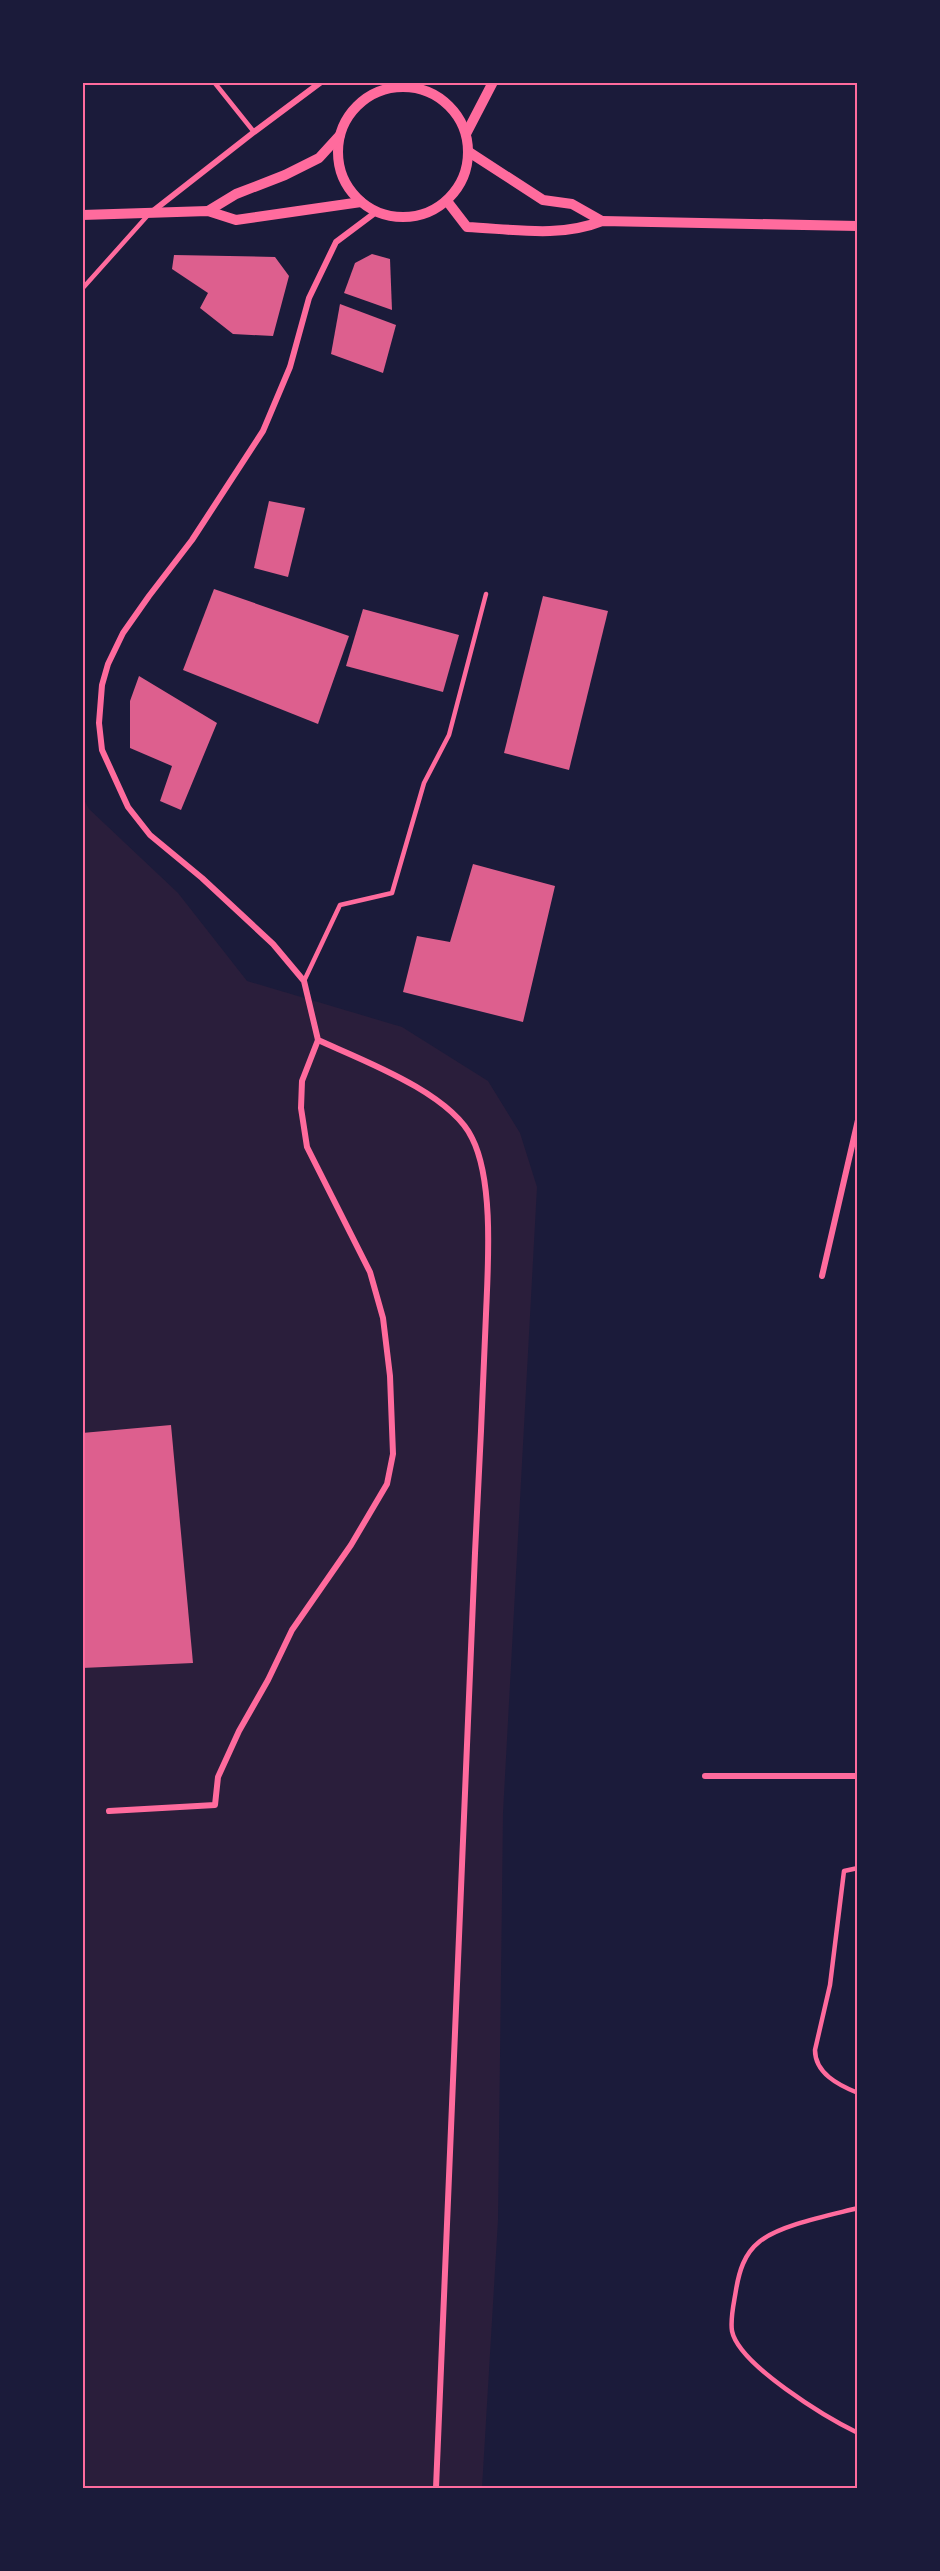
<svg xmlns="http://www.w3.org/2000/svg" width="940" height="2571" font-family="Jost,sans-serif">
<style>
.green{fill:#2a1e3b}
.building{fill:#dd5f8e}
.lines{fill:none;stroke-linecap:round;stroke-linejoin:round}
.service{stroke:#ff6b9d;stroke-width:4.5}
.minor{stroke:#ff6b9d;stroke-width:6}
.tertiary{stroke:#ff6b9d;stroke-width:10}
.neatline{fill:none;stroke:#ff6b9d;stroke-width:2}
</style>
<rect width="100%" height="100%" fill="#1b1b3a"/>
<path class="green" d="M82 796 89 809 178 893 247 981 402 1027 488 1081 520 1133 537 1187 503 1813 498 2220 482 2488H83Z"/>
<g class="building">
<path d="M372 254 390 259 392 310 344 293 355 263Z"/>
<path d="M174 255 275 257 289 276 273 336 233 334 200 308 208 293 172 269Z"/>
<path d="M340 304 396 325 383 373 331 354Z"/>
<path d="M269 501 305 508 288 577 254 568Z"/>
<path d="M214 589 349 636 318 724 183 670Z"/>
<path d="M543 596 608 611 569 770 504 753Z"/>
<path d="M363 609 459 635 443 692 346 666Z"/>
<path d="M139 676 217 723 181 810 160 801 172 766 130 748V701Z"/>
<path d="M473 864 555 886 523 1022 403 992 417 936 450 942Z"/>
<path d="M171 1425 193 1663 82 1668V1433Z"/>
</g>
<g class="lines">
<g class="service">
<path d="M214 82 254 132"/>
<path d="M82 289 149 214"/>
<path d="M304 981 340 905 392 893 424 783 449 735 486 594"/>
<path d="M858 1868 844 1871 830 1985 815 2050C815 2073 838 2085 858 2093"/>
<path d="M858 2208C831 2215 779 2225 759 2242 744 2254 739 2272 736 2290 734 2303 730 2318 732 2331 739 2365 827 2418 858 2433"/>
</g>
<g class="minor">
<path d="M153 211 254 132 321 82"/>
<path d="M376 212 336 242 309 298 290 367 263 431 192 540 149 596 123 633 108 664 102 685 99 723 102 750 128 807 150 835 202 878 273 944 304 981 318 1040C362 1060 451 1093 472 1138 494 1181 488 1265 486 1314 483 1394 479 1473 475 1553 460 1865 447 2177 436 2488"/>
<path d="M822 1276 858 1120"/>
<path d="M705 1776H858"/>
<path d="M109 1811 215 1805 218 1777 239 1731 268 1680 292 1630 351 1545 387 1484 393 1454 390 1376 383 1318 370 1272 307 1147 301 1108 302 1081 318 1040"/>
</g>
<g class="tertiary">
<circle cx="403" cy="152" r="65"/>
<path d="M466 134 493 82"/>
<path d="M469 152 543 200 572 204 602 221"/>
<path d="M447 201 467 227C512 229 560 238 602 221L858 226"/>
<path d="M208 211 236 194 285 175 319 158 340 135"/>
<path d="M82 215 208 211 236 220 361 202"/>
</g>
</g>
<rect width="940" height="2571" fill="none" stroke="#1b1b3a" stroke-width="168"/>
<rect x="84" y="84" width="772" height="2403" class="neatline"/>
</svg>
